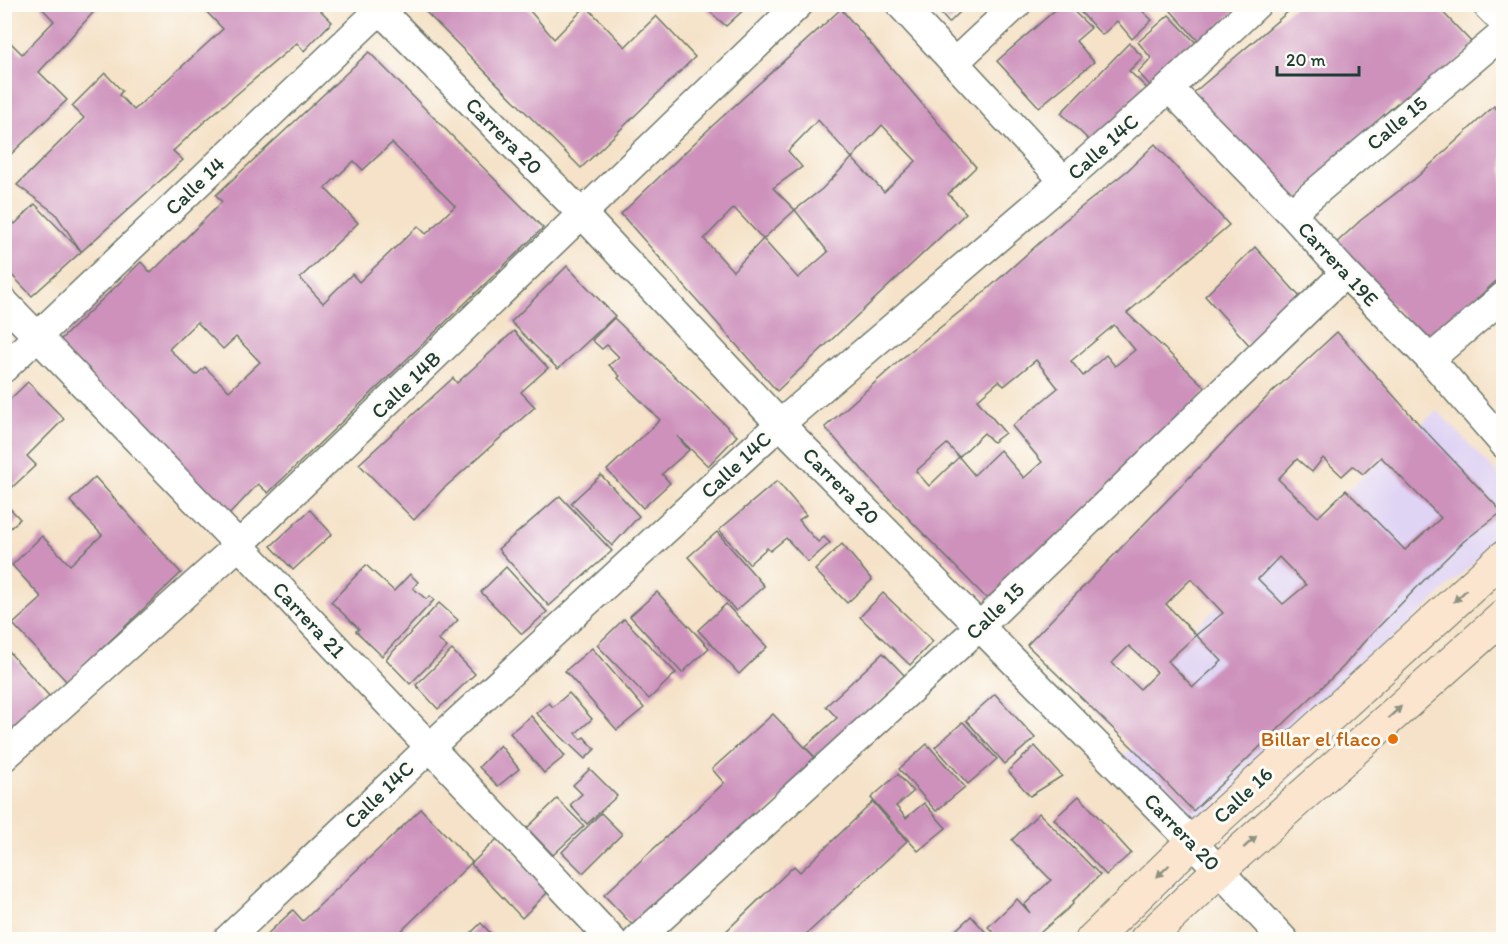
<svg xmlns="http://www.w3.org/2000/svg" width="1508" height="944" font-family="Itim,sans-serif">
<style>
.built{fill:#e0d4f4}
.building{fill:#cd91bc;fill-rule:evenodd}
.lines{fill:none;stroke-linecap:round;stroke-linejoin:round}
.minor-casing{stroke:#6a7768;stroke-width:31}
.tertiary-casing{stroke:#6a7768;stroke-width:35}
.secondary-casing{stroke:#6a7768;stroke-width:35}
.minor{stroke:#fff;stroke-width:28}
.tertiary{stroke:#fff;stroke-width:33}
.secondary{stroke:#fbe5cf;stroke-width:33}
.oneway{fill:#8d9182}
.food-dot{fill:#e8710a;stroke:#fdfcf7;stroke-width:2}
.labels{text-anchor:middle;stroke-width:6;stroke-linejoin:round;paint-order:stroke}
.street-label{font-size:21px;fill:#1f3d34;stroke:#fdfcf7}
.food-label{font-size:21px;fill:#c56008;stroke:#fdfcf7;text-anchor:end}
</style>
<rect width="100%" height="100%" fill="#fdfcf7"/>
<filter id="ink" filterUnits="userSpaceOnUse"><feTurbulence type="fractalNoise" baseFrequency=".0167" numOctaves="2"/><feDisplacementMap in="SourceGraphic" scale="12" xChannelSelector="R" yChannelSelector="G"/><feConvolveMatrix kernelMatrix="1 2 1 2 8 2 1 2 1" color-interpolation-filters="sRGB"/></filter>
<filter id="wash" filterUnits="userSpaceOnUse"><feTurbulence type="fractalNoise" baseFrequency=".008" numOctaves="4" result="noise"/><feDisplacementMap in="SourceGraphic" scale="24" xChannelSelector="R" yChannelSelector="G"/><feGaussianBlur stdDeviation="1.35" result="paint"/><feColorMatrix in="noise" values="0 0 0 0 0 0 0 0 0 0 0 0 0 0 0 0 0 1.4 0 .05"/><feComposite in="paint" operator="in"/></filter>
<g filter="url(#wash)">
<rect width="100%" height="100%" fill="#f5e2c8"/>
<path class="built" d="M1437 410 1503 480V535L1194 826 1122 757 1193 692 1161 658Z"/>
<g id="blocks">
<g class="building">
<path d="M38 4H101L39 72 67 100 4 161V36L22 54 54 21Z"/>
<path d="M199 4H314L332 22 304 51 297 43 204 122 173 151 183 160 32 296 4 267V213L15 224 35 204 81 251 55 213 17 185 84 118 72 106 105 73 122 91 119 95 134 110 223 29Z"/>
<path d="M422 4H524L554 39 586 6 625 47 656 16 695 57 581 168 420 6Z"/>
<path d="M932 4H968L949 23Z"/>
<path d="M1062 4H1066L1091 28 1076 41 1094 62 1039 107 997 61Z"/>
<path d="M1073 4H1143L1139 8 1152 20 1132 39 1117 21 1102 35Z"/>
<path d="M1178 4H1243L1200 43 1171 11Z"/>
<path d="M1297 4H1435L1474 45 1405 111 1397 103 1373 125 1294 205 1191 95Z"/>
<path d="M702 5H749L726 26Z"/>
<path d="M841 9 976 167 948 194 966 213 777 391 621 214 710 128ZM818 120 852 158 822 189 795 210 828 252 798 278 763 239 733 271 704 239 734 208 763 239 795 210 773 188 802 167 788 151ZM882 125 916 161 884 192 852 158Z"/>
<path d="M1169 15 1199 46 1154 90 1138 72 1151 58 1138 42Z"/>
<path d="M1129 43 1143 57 1129 71 1151 92 1094 145 1061 113Z"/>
<path d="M369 52 543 228 268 493 258 484 225 519 56 344 141 262 151 273 222 202 216 195ZM392 143 455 206 426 234 418 226 359 282 352 274 323 303 300 278 358 223 325 188 354 161 363 170ZM197 322 223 349 236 337 260 362 229 391 205 367 196 375 169 349Z"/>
<path d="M1494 106 1503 117V283L1501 285 1497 280 1477 299 1482 305 1435 350 1334 245 1361 220 1417 177Z"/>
<path d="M1155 144 1229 225 1127 313 1208 390 991 603 873 482 825 427 907 354 982 294 1064 221 1128 170ZM1114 325 1135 350 1115 366 1106 355 1083 376 1071 361ZM1036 360 1058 388 1012 426 1042 462 1024 478 1000 450 974 475 959 457 929 486 916 471 947 444 959 457 984 433 993 442 1005 433 977 400 999 381 1004 386Z"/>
<path d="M1255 247 1301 298 1251 347 1205 296Z"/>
<path d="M567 266 615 316 558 369 511 322Z"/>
<path d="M614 318 737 436 708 466 677 436 689 450 662 474 670 483 643 508 607 470 660 420 618 378 620 376 609 365 619 357 607 345 602 349 592 340Z"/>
<path d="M514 331 548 368 521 392 535 407 442 490 414 520 359 464 453 378 457 383Z"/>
<path d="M1337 332 1418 423 1502 512 1464 541 1429 575 1363 643 1344 666 1193 811 1135 750 1027 645 1268 396ZM1381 457 1441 518 1405 550 1346 490 1318 517 1278 479 1297 459 1312 472 1323 458 1342 476 1353 466 1363 474ZM1279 557 1306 585 1283 604 1258 579ZM1191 579 1223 613 1196 635 1222 661 1193 687 1168 661 1196 635 1166 604ZM1129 646 1157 672 1140 689 1112 663Z"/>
<path d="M28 382 64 419 27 456 36 465 4 495V405Z"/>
<path d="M601 475 639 516 612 546 571 503Z"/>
<path d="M95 477 181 573 67 682 13 624 42 598 12 565 42 536 70 565 102 535 70 501Z"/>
<path d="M777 481 806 515 799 520 807 530 818 542 824 537 830 543 808 562 786 538 770 551 767 548 749 564 719 530Z"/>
<path d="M560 496 612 551 549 606 498 549Z"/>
<path d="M4 502 20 519 4 534Z"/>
<path d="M310 510 332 534 293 570 271 546Z"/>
<path d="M717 532 764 586 736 611 688 557Z"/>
<path d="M842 544 872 580 847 603 815 570Z"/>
<path d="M366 565 394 591 410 574 418 582 413 588 426 599 430 596 434 600 382 656 356 631 359 629 331 602Z"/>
<path d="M506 567 547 612 522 634 481 592Z"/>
<path d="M657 592 709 648 682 673 630 616Z"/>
<path d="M883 593 933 641 910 665 860 617Z"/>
<path d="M439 603 458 620 438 640 447 647 410 684 386 659Z"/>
<path d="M726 604 767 647 739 674 698 630Z"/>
<path d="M624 619 676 673 649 699 597 645Z"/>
<path d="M592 648 644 708 617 730 565 671Z"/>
<path d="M452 650 475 674 438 709 416 685Z"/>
<path d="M9 652 51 698 4 745V656Z"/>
<path d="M883 653 906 677 818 760 805 747 837 718 826 706Z"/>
<path d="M569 693 592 719 576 733 581 739 584 737 595 749 585 759 536 713 549 703 553 707Z"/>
<path d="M995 694 1035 738 1005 764 966 720Z"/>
<path d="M773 714 820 763 638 931 604 895 724 783 712 769Z"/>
<path d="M531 716 565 756 544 773 510 733Z"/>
<path d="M963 722 997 759 968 784 935 747Z"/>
<path d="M927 744 965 787 936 811 899 769Z"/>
<path d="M500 745 519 769 498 786 479 767Z"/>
<path d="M1035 746 1062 776 1030 796 1008 771Z"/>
<path d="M590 769 617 796 587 824 570 805 582 794 573 785Z"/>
<path d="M898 774 913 792 896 806 906 818 924 803 946 828 918 851 871 798Z"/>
<path d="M1079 796 1131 853 1106 875 1054 819Z"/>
<path d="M557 799 584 826 553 855 527 828Z"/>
<path d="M873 802 907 841 811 930 800 939H718L794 866 800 872Z"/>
<path d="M421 809 472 862 393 939H262L293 910 303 921Z"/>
<path d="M601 813 622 834 583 873 562 852Z"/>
<path d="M1039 813 1100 875 1072 902 1073 904 1033 939H1000L988 927 1017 899 1030 913 1024 905 1051 880 1012 840Z"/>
<path d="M498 838 549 891 522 918 471 864Z"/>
<path d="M971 916 992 939H946Z"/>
<path d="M481 923 496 939H465Z"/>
</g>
</g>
</g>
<g filter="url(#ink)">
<use href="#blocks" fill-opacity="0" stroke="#6a7768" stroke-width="1.5"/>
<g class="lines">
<defs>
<g id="minor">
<path d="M374 4 583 215 780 424 1192 842 1284 940"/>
<path d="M900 4 1064 181"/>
<path d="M954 63 1017 4"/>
<path d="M1169 88 1291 213 1345 273 1430 359 1504 444"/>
<path d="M1291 213 1504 33"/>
<path d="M4 302 239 545 612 940"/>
<path d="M1430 359 1504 296"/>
<path d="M4 368 386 4"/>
<path d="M4 757 239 545 799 4"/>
<path d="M227 940 430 747 780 424 1064 181 1169 88 1257 4"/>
<path d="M637 940 979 627 1345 273"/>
</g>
<path id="tertiary" d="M1489 4 1504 19"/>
<g id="secondary">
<path d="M1092 940 1192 842 1504 557"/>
<path d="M1146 940 1219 870 1504 616"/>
</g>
</defs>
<use href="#minor" class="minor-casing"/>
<use href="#tertiary" class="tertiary-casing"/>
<use href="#secondary" class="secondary-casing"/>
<use href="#minor" class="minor"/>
<use href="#tertiary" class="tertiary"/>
<use href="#secondary" class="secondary"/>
</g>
<defs><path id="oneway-solid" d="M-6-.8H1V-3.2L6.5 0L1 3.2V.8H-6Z" transform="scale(1.5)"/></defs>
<g class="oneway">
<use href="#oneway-solid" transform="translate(1460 596) rotate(137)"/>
<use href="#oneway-solid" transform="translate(1395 712) rotate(-42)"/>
<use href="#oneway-solid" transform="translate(1250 842) rotate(-42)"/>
<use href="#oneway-solid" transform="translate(1163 871) rotate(136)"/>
</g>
</g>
<circle class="food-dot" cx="1393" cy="739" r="6"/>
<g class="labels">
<g class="street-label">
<text transform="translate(1397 123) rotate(-40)" y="7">Calle 15</text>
<text transform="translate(504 136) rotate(45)" y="7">Carrera 20</text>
<text transform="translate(1103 147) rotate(-42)" y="7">Calle 14C</text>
<text transform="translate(195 186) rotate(-44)" y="7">Calle 14</text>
<text transform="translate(1338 264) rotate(47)" y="7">Carrera 19E</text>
<text transform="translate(406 385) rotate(-44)" y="7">Calle 14B</text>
<text transform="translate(736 465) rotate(-43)" y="7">Calle 14C</text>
<text transform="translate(841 486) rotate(45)" y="7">Carrera 20</text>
<text transform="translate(995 611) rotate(-44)" y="7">Calle 15</text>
<text transform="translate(309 620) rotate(47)" y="7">Carrera 21</text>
<text transform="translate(379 795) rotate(-44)" y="7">Calle 14C</text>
<text transform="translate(1243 795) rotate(-43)" y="7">Calle 16</text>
<text transform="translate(1182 832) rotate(46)" y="7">Carrera 20</text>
</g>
<g class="food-label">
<text x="1381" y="746">Billar el flaco</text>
</g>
</g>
<rect width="1508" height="944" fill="none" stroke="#fdfcf7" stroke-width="24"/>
<path d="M1277 66v9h82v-9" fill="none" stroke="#1f3d34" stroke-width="3"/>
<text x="1286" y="66" font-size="18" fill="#1f3d34" stroke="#fdfcf7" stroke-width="4.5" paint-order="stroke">20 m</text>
</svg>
